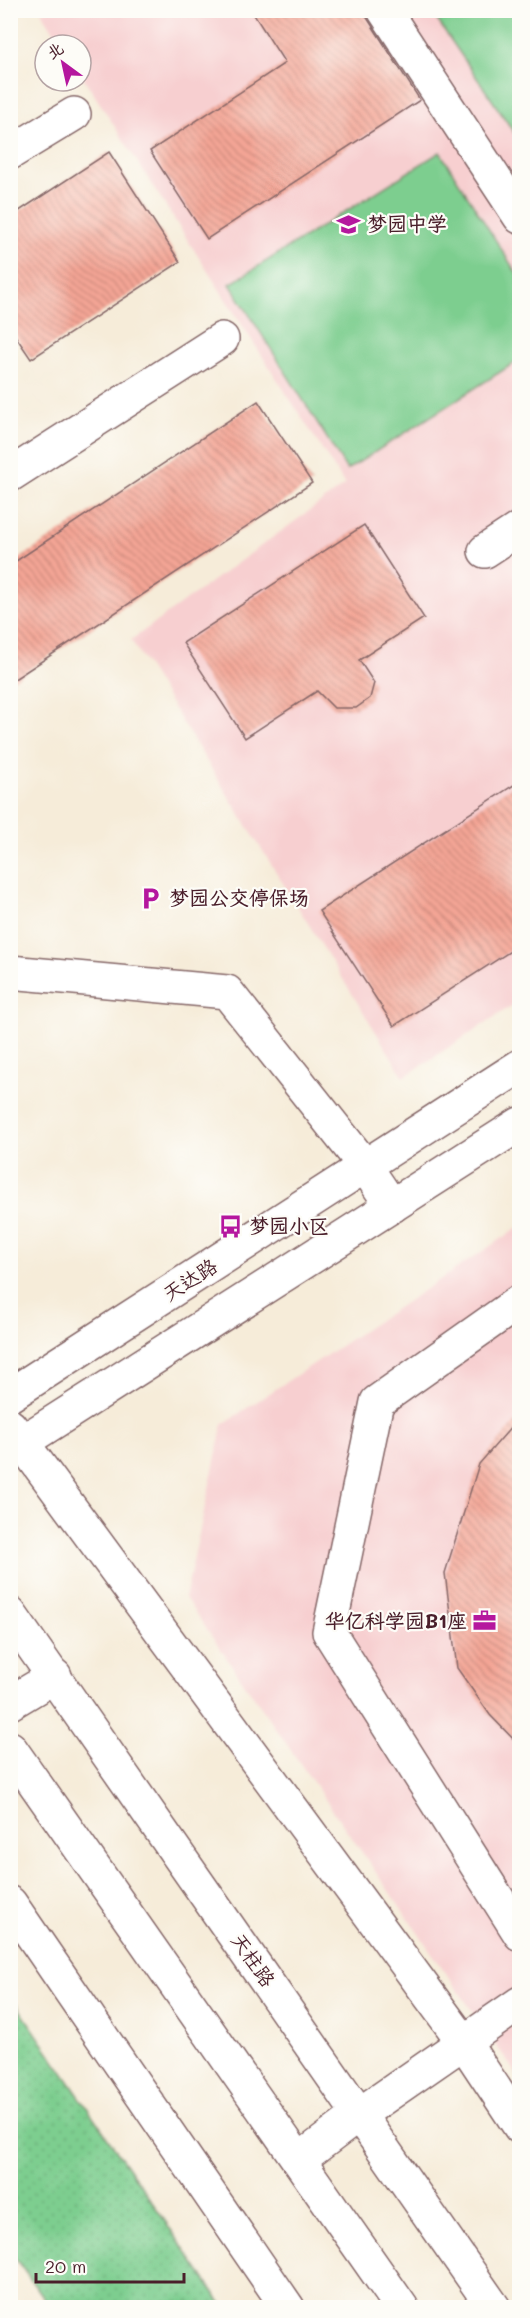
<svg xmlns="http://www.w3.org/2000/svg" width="530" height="2318" font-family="Mali,'LXGW WenKai TC',sans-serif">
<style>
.built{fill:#f7cfd0}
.green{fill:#7dce8f;stroke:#64765d;stroke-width:1.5}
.garden{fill:url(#garden-dots);stroke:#64765d;stroke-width:1.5}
.building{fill:url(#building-back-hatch)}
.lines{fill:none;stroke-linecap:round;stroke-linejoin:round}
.minor-casing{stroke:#866768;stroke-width:36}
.minor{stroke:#fff;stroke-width:33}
.labels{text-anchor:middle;stroke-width:4.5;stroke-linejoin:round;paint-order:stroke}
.poi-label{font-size:20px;font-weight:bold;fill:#4a1f2b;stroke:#fdfcf7;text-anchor:start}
.street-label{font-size:20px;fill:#4a1f2b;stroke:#fdfcf7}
</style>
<defs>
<pattern id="garden-dots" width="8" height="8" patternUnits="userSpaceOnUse" patternTransform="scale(1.5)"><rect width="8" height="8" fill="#7dce8f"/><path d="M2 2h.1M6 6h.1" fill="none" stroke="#6eb07c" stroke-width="1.8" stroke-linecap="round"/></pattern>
<pattern id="building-back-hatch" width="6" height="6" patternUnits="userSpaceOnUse" patternTransform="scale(1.5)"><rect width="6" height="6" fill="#f4a595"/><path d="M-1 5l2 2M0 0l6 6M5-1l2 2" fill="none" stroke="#c8867a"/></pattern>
</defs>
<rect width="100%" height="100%" fill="#fdfcf7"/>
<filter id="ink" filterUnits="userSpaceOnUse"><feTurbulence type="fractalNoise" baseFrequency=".0167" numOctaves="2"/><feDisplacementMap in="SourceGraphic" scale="12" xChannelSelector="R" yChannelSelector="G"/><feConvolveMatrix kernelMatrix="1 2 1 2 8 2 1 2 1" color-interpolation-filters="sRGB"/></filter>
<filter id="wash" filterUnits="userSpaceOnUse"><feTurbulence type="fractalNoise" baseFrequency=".008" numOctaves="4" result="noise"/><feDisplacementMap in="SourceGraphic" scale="24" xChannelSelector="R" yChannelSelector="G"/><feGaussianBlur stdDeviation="1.35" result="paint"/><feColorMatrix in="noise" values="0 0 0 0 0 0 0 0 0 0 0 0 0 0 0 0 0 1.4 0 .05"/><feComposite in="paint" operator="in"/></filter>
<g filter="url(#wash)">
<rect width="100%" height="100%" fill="#f6ecd9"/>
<g class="built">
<path d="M41 11H519V1001L404 1077 131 640 345 485 81 74V45H63Z"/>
<path d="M519 1227V2078L185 1598 223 1424Z"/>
</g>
<g class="green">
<path d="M431 11H519V136L516 135Z"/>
<path d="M440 152 519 277V360L347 470 230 284Z"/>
</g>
<path class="garden" d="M16 2004 224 2307H50L10 2251V2007Z"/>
<g id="blocks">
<g class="building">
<path d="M251 10H362L420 100 207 239 150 151 285 63Z"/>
<path d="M109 152 180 262 31 359 10 328V217Z"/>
<path d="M258 401 312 483 10 682V565Z"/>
<path d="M364 525 424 618 359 660 374 683 370 698 356 708H334L317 691 245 738 183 643Z"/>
<path d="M520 781V945L394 1026 319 911Z"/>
<path d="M520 1417V1746L490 1715 457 1668 445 1573 479 1464Z"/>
</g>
</g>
</g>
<g filter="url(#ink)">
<use href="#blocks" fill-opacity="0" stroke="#866768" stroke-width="1.5"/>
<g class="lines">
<defs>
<g id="minor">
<path d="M384 10 520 217"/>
<path d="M10 153 74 114"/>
<path d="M10 475 222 339"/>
<path d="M485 551 520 528"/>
<path d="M10 972 227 992 365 1166 392 1206"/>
<path d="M520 1301 377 1402 329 1632 520 1934"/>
<path d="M10 1395 520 1066"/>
<path d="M10 1426 463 2041 520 2127"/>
<path d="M10 1450 520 1124"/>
<path d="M10 1614 494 2308"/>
<path d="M10 1703 55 1676"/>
<path d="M10 1748 402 2308"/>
<path d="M10 1903 288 2308"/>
<path d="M299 2160 360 2114 520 2003"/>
</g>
</defs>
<use href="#minor" class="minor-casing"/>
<use href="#minor" class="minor"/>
</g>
</g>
<defs>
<symbol id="school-bare" viewBox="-9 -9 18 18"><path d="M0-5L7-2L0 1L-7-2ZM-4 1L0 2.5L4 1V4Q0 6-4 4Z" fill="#b5179e" stroke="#fdfcf7" stroke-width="2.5" paint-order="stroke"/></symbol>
<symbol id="parking-bare" viewBox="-9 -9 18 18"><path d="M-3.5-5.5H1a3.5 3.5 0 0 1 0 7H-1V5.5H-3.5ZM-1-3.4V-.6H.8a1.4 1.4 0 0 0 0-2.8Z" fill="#b5179e" stroke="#fdfcf7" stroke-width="2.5" paint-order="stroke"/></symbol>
<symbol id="bus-bare" viewBox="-9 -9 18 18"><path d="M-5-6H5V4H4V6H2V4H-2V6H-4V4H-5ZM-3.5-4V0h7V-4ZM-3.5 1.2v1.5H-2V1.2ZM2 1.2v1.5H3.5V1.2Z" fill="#b5179e" stroke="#fdfcf7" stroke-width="2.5" paint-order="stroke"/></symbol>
<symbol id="office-bare" viewBox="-9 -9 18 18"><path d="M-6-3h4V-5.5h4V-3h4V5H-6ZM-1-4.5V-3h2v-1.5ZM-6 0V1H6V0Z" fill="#b5179e" stroke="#fdfcf7" stroke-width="2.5" paint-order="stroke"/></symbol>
</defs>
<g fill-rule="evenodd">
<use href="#school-bare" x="332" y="208" width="33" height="33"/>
<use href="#parking-bare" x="134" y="882" width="33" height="33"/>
<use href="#bus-bare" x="214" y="1210" width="33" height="33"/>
<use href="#office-bare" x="468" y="1604" width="33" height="33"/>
</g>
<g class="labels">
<g class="poi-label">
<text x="367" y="231">梦园中学</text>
<text x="169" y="905">梦园公交停保场</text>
<text x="249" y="1233">梦园小区</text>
<text x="467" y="1628" text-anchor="end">华亿科学园B1座</text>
</g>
<g class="street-label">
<text transform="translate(190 1280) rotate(-33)" y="7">天达路</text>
<text transform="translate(253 1960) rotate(55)" y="7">天柱路</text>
</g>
</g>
<rect width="530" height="2318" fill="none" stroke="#fdfcf7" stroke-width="36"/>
<g transform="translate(63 63) rotate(327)"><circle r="28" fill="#fdfcf7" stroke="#b5a4a5" stroke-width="1.5"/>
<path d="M0-4.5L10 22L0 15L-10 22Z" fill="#b5179e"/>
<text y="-9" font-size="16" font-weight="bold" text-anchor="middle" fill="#4a1f2b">北</text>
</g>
<path d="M36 2273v9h148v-9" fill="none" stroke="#4a1f2b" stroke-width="3"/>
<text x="45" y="2273" font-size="18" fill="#4a1f2b" stroke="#fdfcf7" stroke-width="4.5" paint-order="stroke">20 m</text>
</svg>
